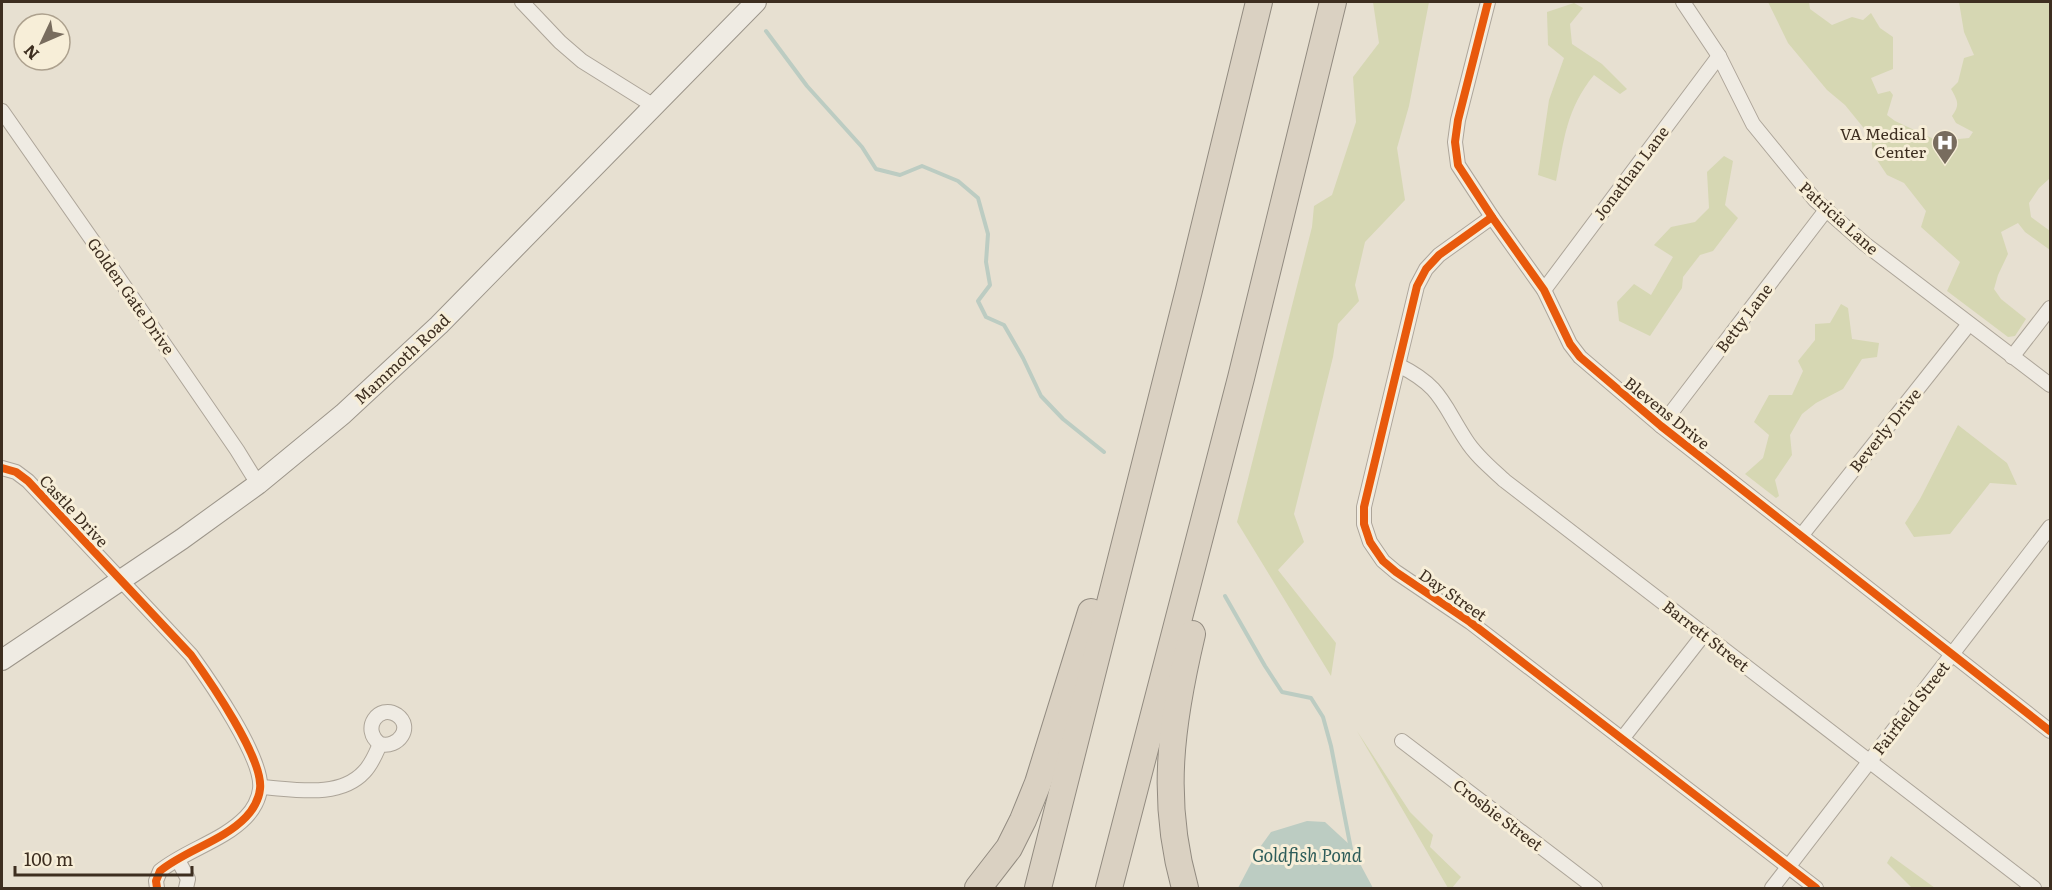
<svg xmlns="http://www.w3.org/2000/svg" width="2052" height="890" font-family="Literata,serif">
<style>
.green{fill:#d6d7b3}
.water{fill:#bcccc2}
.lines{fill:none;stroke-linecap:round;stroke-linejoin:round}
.stream{stroke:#bcccc2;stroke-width:4}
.minor-casing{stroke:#ada599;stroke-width:16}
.secondary-casing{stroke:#9c958a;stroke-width:22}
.motorway-casing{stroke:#928b80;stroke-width:28}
.minor{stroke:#efebe3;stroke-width:14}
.secondary{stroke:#efebe3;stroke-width:20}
.motorway{stroke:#dad1c2;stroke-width:26}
.cycleway-casing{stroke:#f7eed8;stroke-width:11}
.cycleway{stroke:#e8590c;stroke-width:8}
.labels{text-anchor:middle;stroke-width:6;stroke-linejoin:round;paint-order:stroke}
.poi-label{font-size:16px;fill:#3d2e20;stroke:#f7eed8;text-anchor:end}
.street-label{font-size:16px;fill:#3d2e20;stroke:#f7eed8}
.water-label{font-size:18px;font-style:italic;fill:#2f5d5a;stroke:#f7eed8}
</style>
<rect width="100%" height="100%" fill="#e7e0d1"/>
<g class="green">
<path d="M1373 2H1429L1409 106 1397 148 1405 200 1365 242 1355 285 1359 301 1338 324 1333 357 1294 514 1304 542 1278 570 1336 643 1331 676 1237 522 1312 227 1314 206 1332 195 1356 122 1353 77 1379 43Z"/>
<path d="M1768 2H1809L1810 9 1832 25 1852 17 1863 20 1871 13 1880 28 1893 37V69L1871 78 1878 94 1890 91 1893 95 1887 115 1895 121 1938 141 1969 138 1973 132 1956 123 1952 116C1960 105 1958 101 1951 89L1958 82 1964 58 1974 55 1964 32 1959 2H2050V181L2049 179 2039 188 2029 203 2031 217 2050 231V250L2025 232 2018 223 2001 232 2008 254 1998 275 1994 289 2001 299 2026 319 2015 336 2008 337 1947 291 1960 262 1921 227 1926 211 1904 183 1887 175 1873 154 1871 137 1845 105 1827 90 1788 43Z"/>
<path d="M1574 3 1583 8 1570 24 1572 44 1602 64 1627 89 1620 94 1594 75C1566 109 1564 140 1556 181L1538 175 1549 100 1564 58 1548 45 1547 12Z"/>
<path d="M1724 156 1733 161 1725 205 1738 218 1713 251 1700 255 1683 277 1682 288 1650 336 1619 321 1617 302 1634 284 1651 295 1673 257 1654 245 1671 227 1695 222 1709 208 1707 172Z"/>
<path d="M1841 304 1848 308 1852 339 1879 343 1877 357 1862 359 1843 389 1816 403 1802 414 1790 435 1792 455 1775 480 1779 496 1776 498 1745 474 1763 458 1769 435 1754 422 1769 395H1792L1803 371 1798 361 1815 340V324L1830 323Z"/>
<path d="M1958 425 2007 463 2017 485 1990 483 1950 534 1914 537 1905 523 1920 499Z"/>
<path d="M1357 731 1410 812 1433 835 1430 847 1461 877 1452 888H1448Z"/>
<path d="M1891 856 1935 888H1912L1887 863Z"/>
</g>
<path class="water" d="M1307 821 1325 822 1350 845 1373 888H1238L1258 850 1271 832Z"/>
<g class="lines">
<g class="stream">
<path d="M766 31 807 86 862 147 876 169 900 175 922 166 958 181 978 198 988 234 986 262 990 285 978 301 986 317 1004 325 1023 358 1041 396 1063 419 1104 452"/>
<path d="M1225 596 1265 666 1282 692 1311 698 1323 717 1331 746 1351 849"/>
</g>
<defs>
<g id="minor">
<path d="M522 2 560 42 582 61 654 106"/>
<path d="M1488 2 1458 120 1455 142 1458 165 1492 217 1544 290 1570 344 1580 357 1661 426 2050 731"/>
<path d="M1683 2 1719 56 1753 124 1815 200 1865 244 2050 385"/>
<path d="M2 111 109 264 237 450 258 484"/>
<path d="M1492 217 1439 255 1426 269 1417 286 1364 507V524L1370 542 1383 561 1396 572 1470 622 1816 888"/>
<path d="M1544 290 1719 56"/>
<path d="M2012 357 2050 308"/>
<path d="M1398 365C1441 386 1442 403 1466 440 1476 456 1491 468 1505 481L2034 888"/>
<path d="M1661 426 1826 210"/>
<path d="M2 468 16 472 28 481 191 655C209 680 264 759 260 789 259 799 253 810 246 817 223 841 186 850 160 871L156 881 157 888"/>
<path d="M1801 536 1969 324"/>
<path d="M1622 739 1704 634"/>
<path d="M1402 741 1595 888"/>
<path d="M261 787C294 789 339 799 364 772 372 764 376 753 380 744 398 749 414 727 397 715 379 703 360 729 380 744"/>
<path d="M178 860 188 879 186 888"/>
<path d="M1772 888 2050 527"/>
</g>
<path id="secondary" d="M2 660 182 539 258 484 343 414 439 325 756 2"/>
<g id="motorway">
<path d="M978 888 1009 848 1023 820 1038 783 1091 612"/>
<path d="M1038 888 1189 290 1259 2"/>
<path d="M1109 888 1241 378 1333 2"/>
<path d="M1185 888C1160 799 1171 723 1192 634"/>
</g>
</defs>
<use href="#minor" class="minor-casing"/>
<use href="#secondary" class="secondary-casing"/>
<use href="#motorway" class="motorway-casing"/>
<use href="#minor" class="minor"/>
<use href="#secondary" class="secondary"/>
<use href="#motorway" class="motorway"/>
<defs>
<g id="cycleway">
<path d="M1488 2 1458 120 1455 142 1458 165 1492 217 1544 290 1570 344 1580 357 1661 426 2050 731"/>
<path d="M1492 217 1439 255 1426 269 1417 286 1364 507V524L1370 542 1383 561 1396 572 1470 622 1816 888"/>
<path d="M2 468 16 472 28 481 191 655C209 680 264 759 260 789 259 799 253 810 246 817 223 841 186 850 160 871L156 881 157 888"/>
</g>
</defs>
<use href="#cycleway" class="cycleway-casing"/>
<use href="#cycleway" class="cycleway"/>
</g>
<defs>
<symbol id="hospital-pin" viewBox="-11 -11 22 30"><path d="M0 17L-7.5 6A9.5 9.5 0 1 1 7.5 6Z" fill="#786c5e" stroke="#f7eed8"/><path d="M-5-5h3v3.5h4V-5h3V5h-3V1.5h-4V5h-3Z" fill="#fff"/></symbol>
</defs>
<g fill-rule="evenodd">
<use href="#hospital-pin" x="1930" y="128" width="30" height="40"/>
</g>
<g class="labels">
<g class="poi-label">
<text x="1926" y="140">VA Medical<tspan x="1926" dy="18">Center</tspan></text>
</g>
<g class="street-label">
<text transform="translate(1631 173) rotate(-53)" y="6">Jonathan Lane</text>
<text transform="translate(1839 218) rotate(42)" y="6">Patricia Lane</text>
<text transform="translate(131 296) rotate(55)" y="6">Golden Gate Drive</text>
<text transform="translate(1744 318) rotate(-53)" y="6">Betty Lane</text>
<text transform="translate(402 359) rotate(-43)" y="6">Mammoth Road</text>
<text transform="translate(1667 413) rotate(39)" y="6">Blevens Drive</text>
<text transform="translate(1885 430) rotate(-51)" y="6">Beverly Drive</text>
<text transform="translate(74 511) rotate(47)" y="6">Castle Drive</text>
<text transform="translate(1453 595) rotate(35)" y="6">Day Street</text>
<text transform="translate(1706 636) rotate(38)" y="6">Barrett Street</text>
<text transform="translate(1911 708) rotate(-52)" y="6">Fairfield Street</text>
<text transform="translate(1498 815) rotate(37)" y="6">Crosbie Street</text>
</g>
<g class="water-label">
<text x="1307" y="862">Goldfish Pond</text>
</g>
</g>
<rect width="2052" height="890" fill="none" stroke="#3d2e20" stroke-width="6"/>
<g transform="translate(42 42) rotate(226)"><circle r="28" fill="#f7eed8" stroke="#ada18e" stroke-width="1.5"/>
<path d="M0-4.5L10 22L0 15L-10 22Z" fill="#786c5e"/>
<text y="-9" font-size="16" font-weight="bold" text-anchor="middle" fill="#3d2e20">N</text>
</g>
<path d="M15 866v9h177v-9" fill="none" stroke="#3d2e20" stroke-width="3"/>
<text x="24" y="866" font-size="18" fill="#3d2e20" stroke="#f7eed8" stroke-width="4.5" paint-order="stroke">100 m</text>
</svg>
